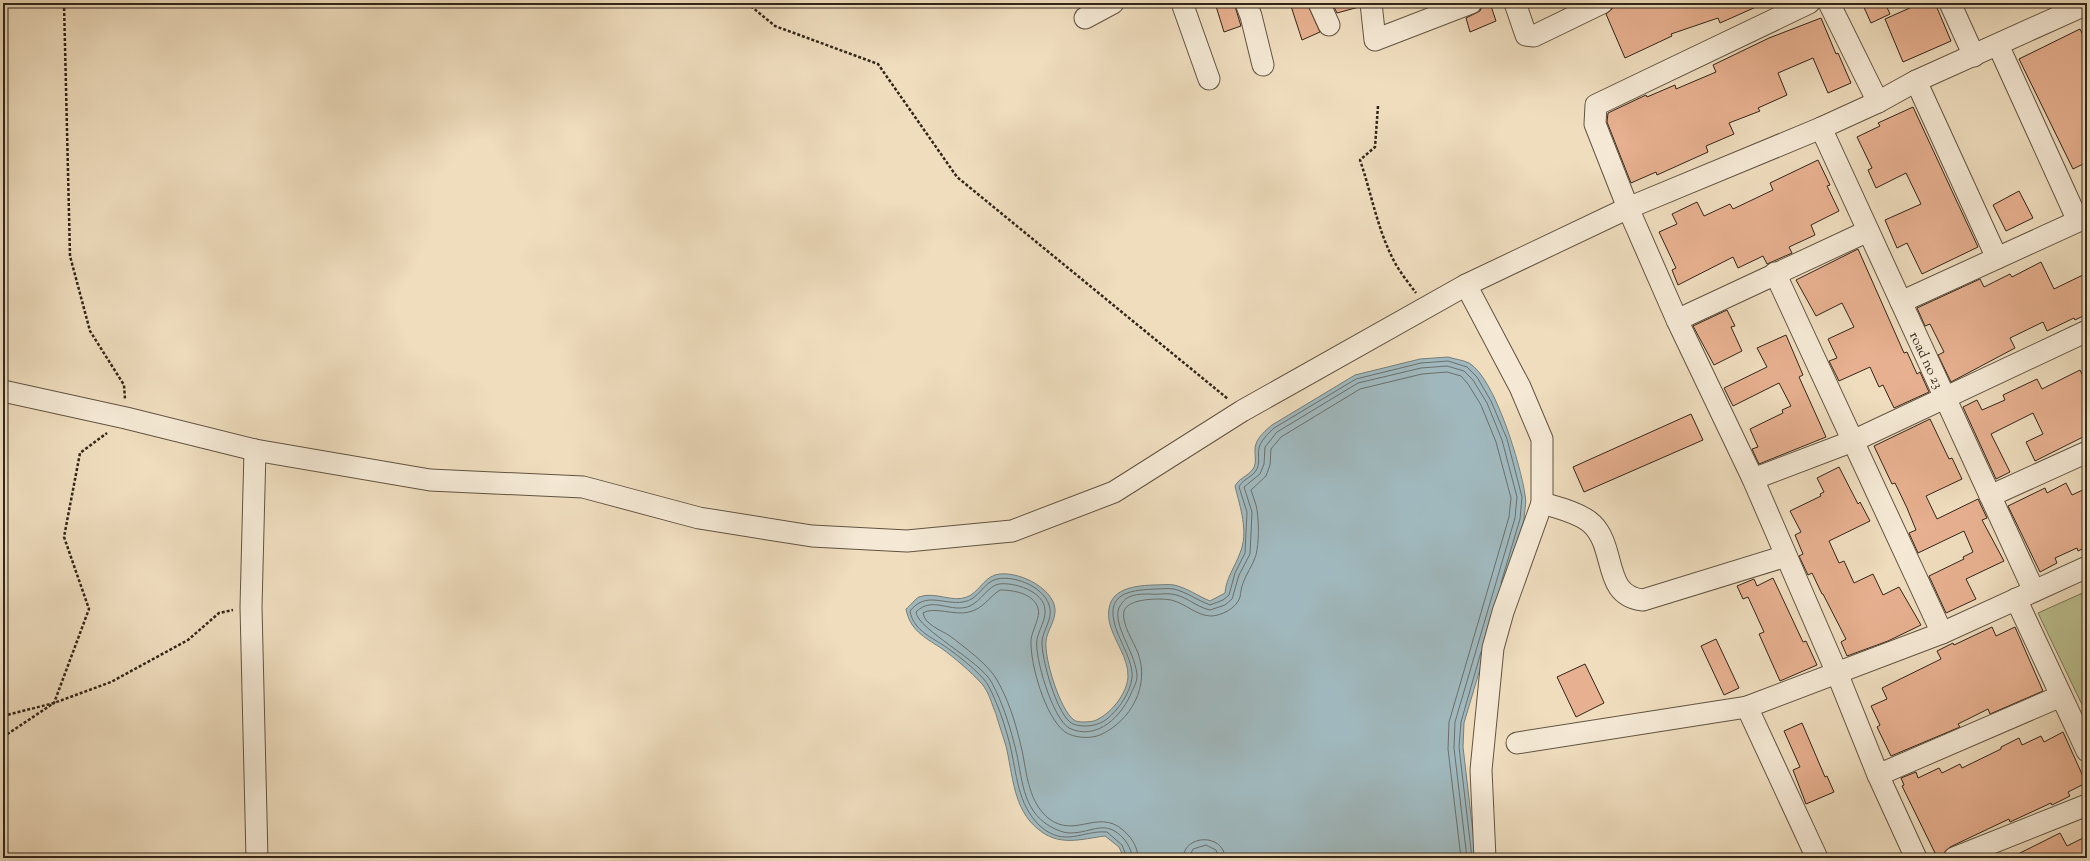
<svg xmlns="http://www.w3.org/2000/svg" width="2090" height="861" font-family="'Sorts Mill Goudy',serif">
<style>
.green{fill:#bbc090;stroke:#777354}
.water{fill:#a0b8bd;stroke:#747e7b}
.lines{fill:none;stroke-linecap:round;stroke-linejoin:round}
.shore{stroke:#6a6f6b;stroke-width:1}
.building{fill:#e7b090;stroke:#332619}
.minor-casing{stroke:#625442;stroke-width:23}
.path{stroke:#332619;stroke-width:2.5;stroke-dasharray:3 2;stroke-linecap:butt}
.minor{stroke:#f5e9d5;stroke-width:21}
.labels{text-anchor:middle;stroke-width:3.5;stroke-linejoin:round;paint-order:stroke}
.street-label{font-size:14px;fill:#332619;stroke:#f5e9d5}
</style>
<rect width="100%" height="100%" fill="#efddbe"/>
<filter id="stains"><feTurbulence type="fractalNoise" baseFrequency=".005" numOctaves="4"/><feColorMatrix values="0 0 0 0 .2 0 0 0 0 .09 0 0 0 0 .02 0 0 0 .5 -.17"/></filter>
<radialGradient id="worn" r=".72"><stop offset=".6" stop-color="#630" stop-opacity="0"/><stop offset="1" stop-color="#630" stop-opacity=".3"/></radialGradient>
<path class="green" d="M2087 591V715L2038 613Z"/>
<path class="water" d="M1448 357C1454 359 1463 360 1469 363 1495 378 1521 466 1525 495 1527 503 1524 512 1524 520L1464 723 1463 747 1476 858H1212L1206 854 1194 858H1124L1119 847 1105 836C1081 839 1059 847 1038 829 1013 809 1013 775 1006 746 1003 736 999 725 996 714 992 705 989 692 982 684 970 671 955 658 941 648 924 637 910 630 906 609 910 606 915 599 919 597 935 591 952 603 967 597 978 593 983 579 995 575 1015 569 1053 587 1055 609 1056 620 1047 631 1046 641 1044 658 1060 710 1074 720 1078 723 1089 722 1094 721 1110 715 1127 694 1128 677 1129 657 1112 639 1109 620 1105 590 1130 586 1153 585 1160 585 1168 584 1174 585 1187 588 1198 596 1210 601L1225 593C1226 578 1235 567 1240 553 1249 532 1240 507 1235 486 1239 478 1247 477 1253 469 1258 462 1253 452 1256 444 1258 437 1266 430 1272 425L1355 375 1420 359Z"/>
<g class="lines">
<g class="shore">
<path d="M1127 858 1122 845 1107 832C1082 830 1065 848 1040 826 1017 804 1017 774 1010 745 1005 725 998 704 988 685 981 673 955 653 943 645 929 636 913 629 910 611 926 591 943 605 963 602 979 600 983 582 997 579 1016 575 1047 588 1050 609 1052 619 1043 631 1042 641 1041 657 1057 717 1073 724 1084 728 1098 726 1107 719 1119 709 1130 693 1132 678 1134 661 1117 638 1114 621 1107 591 1135 590 1156 589 1161 589 1168 588 1174 589 1186 592 1197 600 1210 605L1223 600 1229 595 1235 573 1245 553 1247 512 1239 487C1242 480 1250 478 1255 472 1262 464 1256 453 1260 445 1263 438 1269 433 1274 428L1356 379 1421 363 1448 361 1467 367 1477 377 1491 401 1507 439 1522 497 1520 519 1501 583"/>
<path d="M1132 858C1132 851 1128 844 1124 839 1105 818 1093 833 1070 833 1062 833 1052 828 1045 823 1020 805 1022 770 1014 743 1009 723 1002 702 992 683 981 661 917 629 916 612 933 595 951 614 970 606 981 601 988 586 999 584 1014 582 1044 591 1045 610 1046 619 1039 630 1037 639 1034 657 1053 719 1069 728 1097 742 1123 715 1132 691 1134 687 1137 682 1137 677 1137 656 1115 629 1118 611 1119 606 1124 599 1129 597 1135 594 1143 594 1150 594 1157 595 1164 593 1171 594 1185 595 1196 607 1210 610L1225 605 1232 599 1239 575 1250 554 1252 512 1244 487 1260 474 1264 464 1265 447 1277 432 1358 383 1421 368 1447 366 1464 371 1473 380 1487 403 1502 440 1517 497 1515 518 1455 722 1454 748 1467 858"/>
<path d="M1138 858C1138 850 1134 842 1129 836 1101 803 1077 841 1048 818 1026 799 1027 768 1020 742 1015 721 1008 699 997 680 989 665 963 646 950 636 941 630 925 625 923 613 933 606 955 616 969 612 983 609 989 597 1000 590 1013 590 1033 593 1038 608 1041 617 1032 630 1031 640 1030 664 1045 717 1065 732 1074 738 1090 739 1100 735 1131 721 1150 686 1138 653 1134 642 1121 624 1124 611 1128 598 1161 598 1171 600 1185 603 1197 616 1211 616 1221 616 1237 608 1240 597 1241 592 1241 588 1243 583 1246 574 1253 565 1256 555 1259 542 1259 524 1257 510 1256 503 1253 497 1251 490L1266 476 1270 465 1271 449 1281 437 1360 389 1422 374 1447 372 1461 376 1468 384 1481 405 1496 442 1511 498 1509 517 1449 722 1448 749 1461 858"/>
<path d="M1183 858C1184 834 1224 833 1225 858"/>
<path d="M1189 858 1193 849 1206 845 1216 850 1219 858"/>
<path d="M1472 858 1459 747 1461 722 1481 652"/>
</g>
</g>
<g class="building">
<path d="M1215 3H1234L1241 26 1224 32Z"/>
<path d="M1290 3H1307L1320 32 1302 40Z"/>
<path d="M1332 3H1359V7L1337 13Z"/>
<path d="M1490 3 1496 21 1470 32 1466 18 1480 11 1483 4Z"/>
<path d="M1614 3H1765L1720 23 1718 18 1671 34 1672 36 1625 58 1606 14 1612 9Z"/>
<path d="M1862 3H1885L1890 14 1871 23Z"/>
<path d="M1921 3H1935L1951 41 1903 62 1885 19Z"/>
<path d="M1821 18 1836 54 1838 53 1851 83 1828 93 1813 58 1778 73 1787 95 1758 108 1760 111 1729 123 1734 134 1706 146 1708 152 1657 175 1656 172 1631 183 1607 122 1608 113 1646 95 1647 97 1675 85 1676 89 1716 72 1713 65 1769 38Z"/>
<path d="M2080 29 2087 43V162L2073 169 2019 59Z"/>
<path d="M1913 107 1978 247 1922 274 1907 243 1897 248 1885 220 1921 204 1906 173 1876 188 1868 170 1872 168 1857 137 1880 126 1878 123Z"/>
<path d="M1818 160 1830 185 1827 186 1839 211 1811 225 1815 235 1789 247 1792 253 1767 264 1763 256 1738 268 1733 257 1678 285 1672 270 1676 268 1659 232 1677 224 1672 214 1697 202 1704 216 1730 204 1733 209 1773 190 1770 183Z"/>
<path d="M2019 191 2033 218 2006 231 1993 205Z"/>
<path d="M1858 249 1904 353 1907 352 1917 374 1920 372 1929 392 1894 408 1883 385 1879 387 1870 367 1839 381 1829 361 1837 358 1828 339 1854 327 1842 303 1816 316 1796 280Z"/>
<path d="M2041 262 2054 289 2087 273V314L2075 320 2074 318 2047 331 2043 322 2010 338 2015 348 1951 382 1938 355 1944 352 1930 324 1925 326 1917 308 1980 279 1984 287 2010 274 2012 277Z"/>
<path d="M1727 310 1735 326 1731 327 1742 351 1714 365 1693 326Z"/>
<path d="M1786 335 1803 375 1799 377 1826 437 1759 464 1752 449 1758 447 1750 429 1783 413 1782 410 1791 406 1779 383 1733 406 1724 388 1767 367 1757 348Z"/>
<path d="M2080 370 2087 384V435L2035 461 2026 442 2043 434 2033 413 1991 434 2010 472 1996 479 1963 407 1977 400 1982 410 2005 400 2003 395 2037 379 2042 389Z"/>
<path d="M1691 414 1703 440 1584 492 1573 467Z"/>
<path d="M1930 419 1949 459 1952 458 1962 479 1926 496 1937 519 1978 499 1987 518 1982 520 2004 561 1966 579 1976 599 1946 613 1929 576 1964 559 1963 557 1973 552 1964 531 1918 553 1909 533 1916 530 1907 508 1895 483 1892 484 1874 446Z"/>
<path d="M1839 467 1858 504 1860 502 1870 521 1829 541 1839 563 1844 561 1854 583 1873 574 1883 595 1899 587 1921 625 1888 641 1847 656 1841 642 1846 639 1823 594H1822L1812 573 1808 575 1799 556 1803 554 1795 535 1801 532 1790 511 1821 496 1820 494 1824 492 1817 478Z"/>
<path d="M2066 483 2072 495 2087 488V547L2078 551 2077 548 2055 558 2057 563 2040 572 2008 506 2045 488 2047 493Z"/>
<path d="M1773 578 1803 642 1806 641 1817 665 1780 681 1759 634 1764 632 1748 597 1743 599 1737 586 1754 579 1757 586Z"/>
<path d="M1992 627 1996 636 2015 627 2043 691 1990 714 1988 709 1958 724 1960 727 1891 756 1877 727 1880 725 1871 706 1887 699 1882 688 1941 659 1937 651 1953 643 1954 645Z"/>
<path d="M1716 639 1739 688 1724 695 1701 646Z"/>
<path d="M1585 664 1604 703 1576 717 1557 677Z"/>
<path d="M1802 723 1825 777 1827 776 1834 792 1806 804 1793 770 1800 767 1784 731Z"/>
<path d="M2063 732 2086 783 2068 792 2070 796 2052 805 2051 803 2010 822 2009 819 1950 847 1943 854 1937 857 1902 786 1904 785 1901 778 1916 772 1918 778 1939 768 1942 773 1960 764 1962 768 2001 749V747L2019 738 2022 745 2041 736 2044 742Z"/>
<path d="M2060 833 2067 846 2087 836V858H2010Z"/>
</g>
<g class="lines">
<defs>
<g id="minor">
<path d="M1182 3 1209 79"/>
<path d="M1246 3 1251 16 1263 65"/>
<path d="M1319 3 1329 25"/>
<path d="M1371 3 1375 40 1471 3"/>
<path d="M1515 3 1526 35 1534 36 1602 3"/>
<path d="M1809 3 1596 105 1595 124 1628 208 1677 320 1753 479 1837 673 1878 775 1916 858"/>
<path d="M1829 3 1878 102"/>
<path d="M1950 3 1974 56"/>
<path d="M1085 18 1113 3"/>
<path d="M1998 45 2078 221"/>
<path d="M1916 81 1997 258"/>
<path d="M1821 128 2034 591"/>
<path d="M1775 273 1942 633"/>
<path d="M1466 285 1520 387 1542 439V503L1503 612 1493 648 1481 770 1485 858"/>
<path d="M1901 302 2087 217"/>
<path d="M1677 320 1868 231"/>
<path d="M3 391 126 418 255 450 430 480 583 487 699 518 812 536 907 541 1012 531 1114 492 1242 411 1466 285 1628 208 1821 128 1878 102 1916 81 2087 4"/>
<path d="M255 450 251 607 257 858"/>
<path d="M1753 479 1853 441 2087 331"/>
<path d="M1990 496 2087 452"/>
<path d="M1542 503C1556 507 1581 513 1592 524 1617 548 1602 596 1643 600L1786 556"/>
<path d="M2016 599 2087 751"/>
<path d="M1747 707 1817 858"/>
<path d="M1517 743 1747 707 1942 633 2087 567"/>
<path d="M1878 775 2061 696"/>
<path d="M1954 858 2087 805"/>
</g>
</defs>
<use href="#minor" class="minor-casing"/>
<g class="path">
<path d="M64 3 70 256 90 331 124 385 125 399"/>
<path d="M747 3 775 26 878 64 957 177 1228 399"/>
<path d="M1378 106 1375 147 1360 160C1371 192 1377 227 1392 257 1398 270 1408 282 1416 293"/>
<path d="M3 716 54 703 111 682 188 640 219 613 233 610"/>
<path d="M3 737 54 703 89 609 64 537 80 453 107 433"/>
</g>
<use href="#minor" class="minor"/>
</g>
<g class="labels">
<g class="street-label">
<text transform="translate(1927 360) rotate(65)" y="5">road no 23</text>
</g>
</g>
<rect width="2090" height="861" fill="none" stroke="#efddbe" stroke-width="16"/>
<rect x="4" y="4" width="2082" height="853" fill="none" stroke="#332619" stroke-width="2"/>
<rect x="8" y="8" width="2074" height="845" fill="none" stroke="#332619"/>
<rect width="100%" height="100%" filter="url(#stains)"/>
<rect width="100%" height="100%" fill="url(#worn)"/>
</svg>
